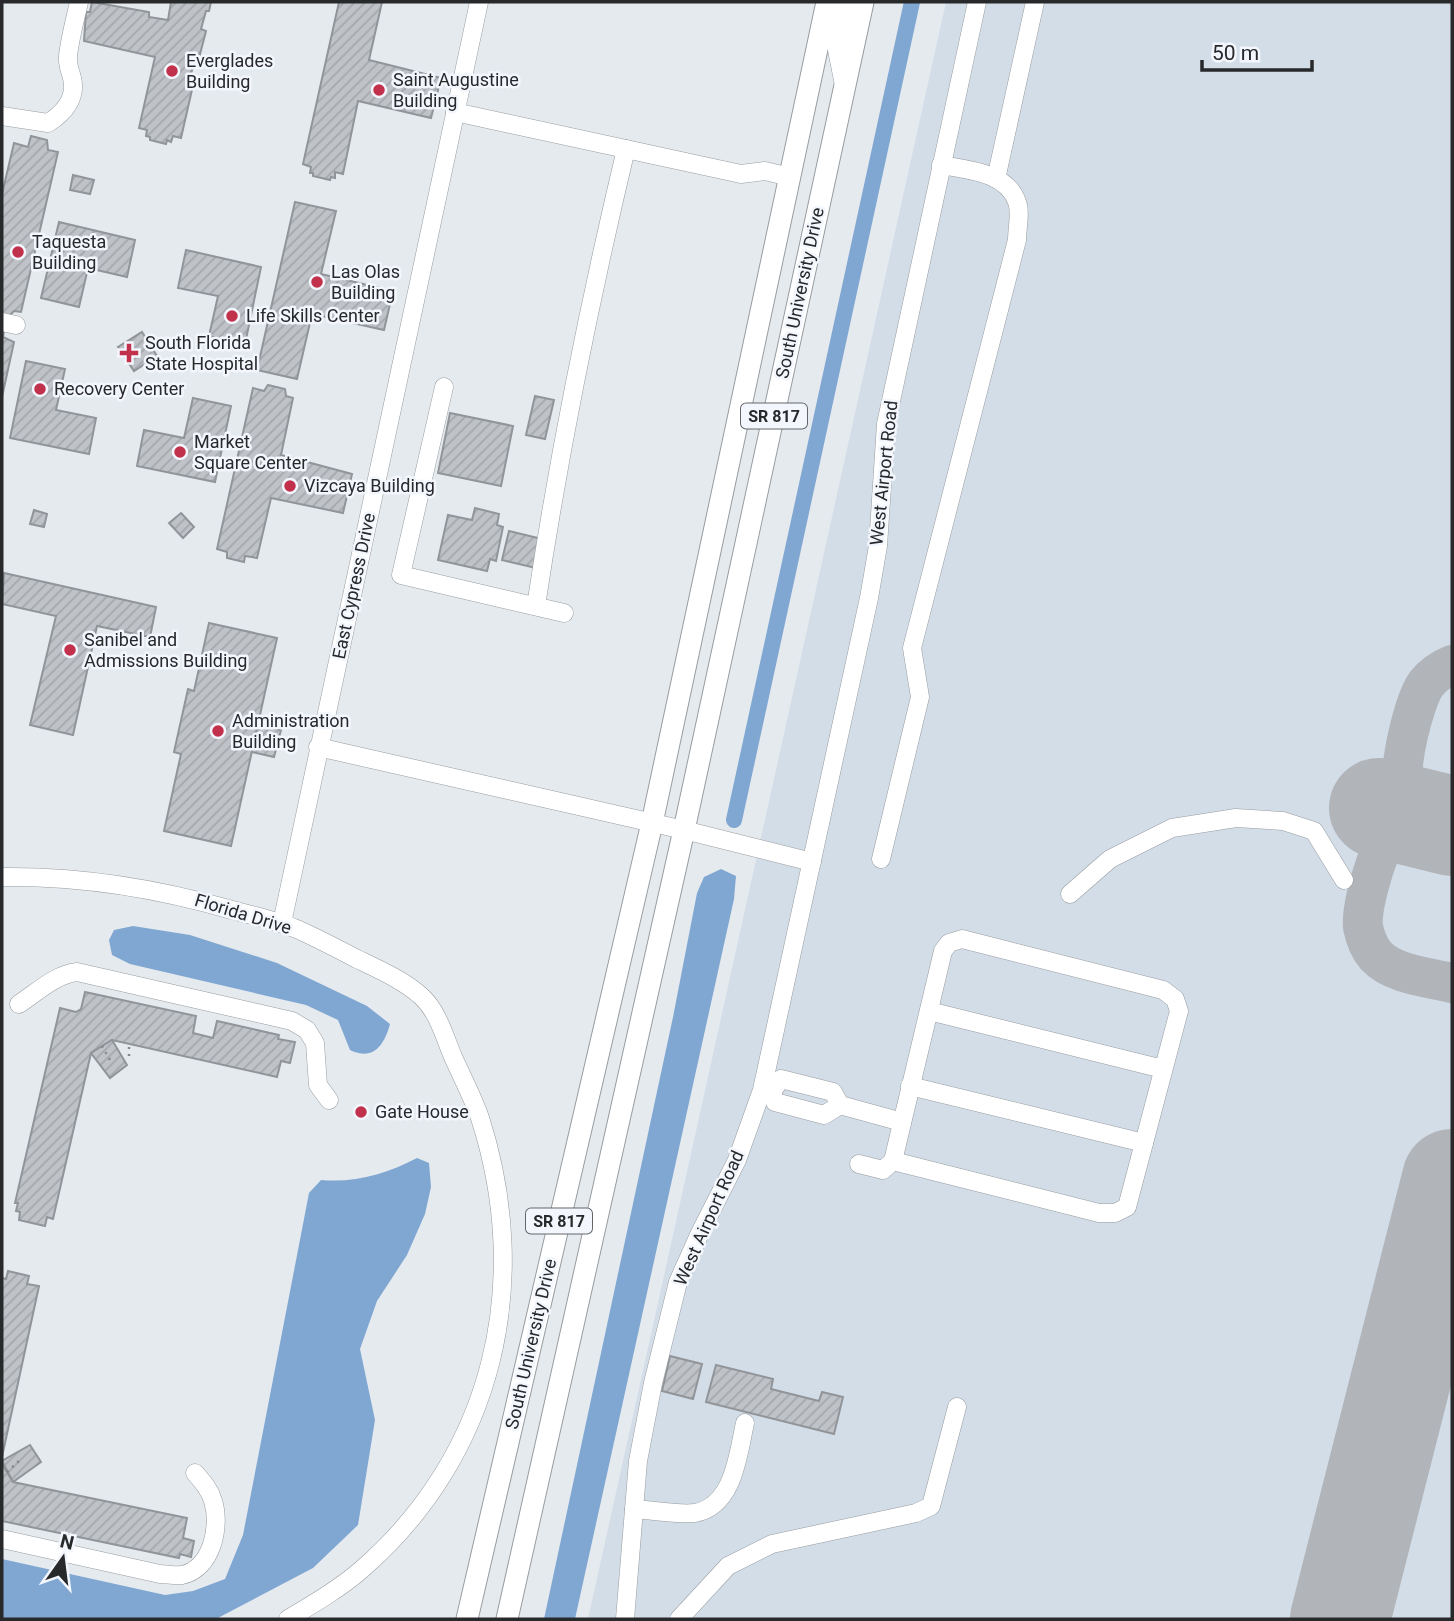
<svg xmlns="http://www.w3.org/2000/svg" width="1454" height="1621" font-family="Roboto,sans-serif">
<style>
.built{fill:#d3dde8}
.water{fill:#80a7d1}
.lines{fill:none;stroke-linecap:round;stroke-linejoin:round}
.canal{stroke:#80a7d1;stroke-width:16}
.taxiway{stroke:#b1b5ba;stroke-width:40}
.runway{stroke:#b1b5ba;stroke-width:100}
.building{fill:url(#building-hatch);stroke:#91959a;stroke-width:2}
.minor-casing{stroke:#979ca0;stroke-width:19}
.major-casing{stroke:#979ca0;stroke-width:23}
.path{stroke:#84888b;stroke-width:2.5;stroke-dasharray:2 5;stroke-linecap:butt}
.minor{stroke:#fff;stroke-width:18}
.major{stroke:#fff;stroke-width:21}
.poi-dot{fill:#c2314c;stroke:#f3f7fd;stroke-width:2.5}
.labels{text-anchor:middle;stroke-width:5;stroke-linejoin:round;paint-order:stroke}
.shield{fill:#f3f7fd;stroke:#64676a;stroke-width:2}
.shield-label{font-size:16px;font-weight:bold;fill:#27292b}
.poi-label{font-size:18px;fill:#27292b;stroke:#f3f7fd;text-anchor:start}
.street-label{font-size:18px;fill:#27292b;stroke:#f3f7fd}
</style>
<defs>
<pattern id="building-hatch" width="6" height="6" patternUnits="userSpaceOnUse" patternTransform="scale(1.75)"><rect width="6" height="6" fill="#bfc3c8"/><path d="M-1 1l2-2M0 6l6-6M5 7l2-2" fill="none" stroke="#a4a8ac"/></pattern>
</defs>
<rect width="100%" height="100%" fill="#e5eaef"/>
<path class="built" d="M946 2H1452V1619H588Z"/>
<g class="water">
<path d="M721 869 736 876 734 899 575 1619H544L673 1017 697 893 704 877Z"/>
<path d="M133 926 190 935 277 963 367 1006 390 1024C384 1046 373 1061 350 1050L338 1020 306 1005 130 964 112 955 109 940 114 930Z"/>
<path d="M417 1158 429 1163 431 1187 425 1214 407 1255 377 1301 360 1349 375 1420 358 1525 313 1568 216 1619H2V1559L165 1595 193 1591 225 1579 243 1535 309 1193 321 1180C356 1183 386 1174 417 1158Z"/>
</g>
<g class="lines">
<path class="canal" d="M734 820 912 2"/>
<g class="taxiway">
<path d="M1432 821C1415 821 1400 825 1388 839 1376 853 1361 908 1363 927 1365 937 1369 948 1376 956 1394 975 1428 977 1452 983"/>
<path d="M1432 821C1419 813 1409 804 1404 789 1397 770 1414 701 1426 684 1433 675 1442 669 1452 665"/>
<path d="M1341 1615 1343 1619"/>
</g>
<g class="runway">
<path d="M1379 808 1452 826"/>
<path d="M1340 1619 1452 1179"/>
</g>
</g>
<g class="building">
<path d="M92 2 149 12V17L168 20 171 2H168H211L209 11H206L201 29 206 31 198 62 195 61 189 80 194 81 181 138 173 136 171 142 167 140 166 144 150 140V137L146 136 147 130 139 128 155 57 84 41 86 12H90Z"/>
<path d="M339 2H382L369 60 441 78 431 118 358 101 343 174 335 172V178L331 177 330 180 313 176V173H310L311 167 303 164Z"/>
<path d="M31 136 47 140 48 150 58 152 21 312 14 311 8 317 2 315V194L14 143 28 147Z"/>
<path d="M73 175 94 180 90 194 70 190Z"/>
<path d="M295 202 336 211 321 274 393 291 384 330 312 314 297 379 257 370Z"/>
<path d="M59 222 135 240 127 277 88 268 79 307 41 298Z"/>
<path d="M186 250 261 267 245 344 209 336 218 296 178 288Z"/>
<path d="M2 330H4L3 337 14 342 2 397Z"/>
<path d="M142 332 157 356 134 371 118 347Z"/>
<path d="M26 361 65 369 56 410 96 418 89 454 10 438Z"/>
<path d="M268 385 285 389 286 396 293 398 281 455 352 474 343 513 271 498 257 558 245 556 244 562 227 558V552L217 549 253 388 264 391Z"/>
<path d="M535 396 554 400 545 439 526 435Z"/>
<path d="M193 398 231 406 215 482 137 466 144 430 184 438Z"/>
<path d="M450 413 513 426 501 486 438 473Z"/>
<path d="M475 508 499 514 497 525 503 527 496 561 490 559 487 571 438 560 448 515 472 520Z"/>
<path d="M34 510 47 514 44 527 30 524Z"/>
<path d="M181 513 194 527 183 538 169 523Z"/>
<path d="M509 531 542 539 536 568 502 560Z"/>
<path d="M4 573 156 607 150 637 97 626 73 735 30 725 56 616 2 604Z"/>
<path d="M209 623 277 638 231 846 164 831 181 754 174 752 188 689 194 691Z"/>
<path d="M258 725 281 730 274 757 252 752Z"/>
<path d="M85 992 196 1016 193 1033 213 1038 217 1021 279 1035 278 1039 295 1042 290 1063 281 1061 277 1077 112 1040 91 1053 53 1219 47 1217 45 1226 19 1220 20 1212 16 1211 18 1203H15L60 1008 76 1012 81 1009Z"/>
<path d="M112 1040 127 1065 110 1078 91 1053Z"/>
<path d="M8 1271 29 1276 27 1284 39 1286 2 1457V1278L6 1279Z"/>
<path d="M670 1356 702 1364 693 1399 662 1391Z"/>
<path d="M716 1365 773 1379 771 1389 819 1401 822 1392 843 1397 834 1434 706 1402Z"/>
<path d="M30 1445 41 1462 13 1482 2 1461Z"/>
<path d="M2 1464 13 1482 187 1518 183 1538 194 1541 191 1557 180 1554 179 1558 2 1521Z"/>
</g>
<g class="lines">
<defs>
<g id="minor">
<path d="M844 85 836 45 846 2"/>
<path d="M455 112 741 174 765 171 790 177"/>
<path d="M2 116 48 123C64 113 77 98 72 78 70 70 67 64 68 56 70 38 75 20 79 2"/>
<path d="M996 179 1035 2"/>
<path d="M2 322 16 325"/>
<path d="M444 387 401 575 564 613"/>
<path d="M536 606C559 453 590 300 626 149"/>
<path d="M318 747 684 830 812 862"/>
<path d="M881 859 920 697 912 648 1017 240C1017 229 1021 212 1017 202 1007 172 968 170 941 165"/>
<path d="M2 877C81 876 156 888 232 910 255 916 278 921 299 930 319 939 338 949 357 959 378 969 405 981 422 997 439 1013 445 1039 454 1059 463 1079 473 1098 480 1118 533 1283 494 1455 361 1570 339 1589 313 1604 288 1619"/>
<path d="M1070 894 1110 859 1172 828 1236 818 1283 821 1314 831 1344 880"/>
<path d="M282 923 479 2"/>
<path d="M962 939 1163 990 1175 999 1179 1011 1127 1207 1115 1213H1099L893 1161 943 951 949 943Z"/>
<path d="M19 1004C36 993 56 974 77 972L292 1021 307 1030 315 1043 318 1085 329 1100"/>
<path d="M929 1011 1163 1069"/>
<path d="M910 1086 1144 1143"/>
<path d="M772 1092 775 1102 824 1115 840 1105 902 1122"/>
<path d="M772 1092 781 1079 833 1092 840 1105"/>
<path d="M859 1164 883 1170 893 1161"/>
<path d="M634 1509C652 1510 678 1515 695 1513 734 1506 738 1454 745 1423"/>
<path d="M2 1539 160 1574C167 1574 175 1576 182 1575 212 1569 221 1526 213 1501 210 1490 203 1482 195 1473"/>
<path d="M625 1619 638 1461 653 1383 678 1282 700 1233 737 1160 762 1090 869 598 878 546 886 424 977 2"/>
<path d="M679 1619 728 1566 772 1544 916 1513 931 1506 957 1407"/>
</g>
<g id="major">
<path d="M467 1619 652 823 827 2"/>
<path d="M507 1619 684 830 863 2"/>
</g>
</defs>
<use href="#minor" class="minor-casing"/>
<use href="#major" class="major-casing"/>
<g class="path">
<path d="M102 1046 110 1060"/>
<path d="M129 1056V1044"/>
<path d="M7 1472 21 1459"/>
</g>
<use href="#minor" class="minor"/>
<use href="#major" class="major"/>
</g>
<g class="poi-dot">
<circle cx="172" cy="71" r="7"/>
<circle cx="379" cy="90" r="7"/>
<circle cx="18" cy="252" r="7"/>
<circle cx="317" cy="282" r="7"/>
<circle cx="232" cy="316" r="7"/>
<path d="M125.5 342.5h7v7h7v7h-7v7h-7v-7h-7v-7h7z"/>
<circle cx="40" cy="389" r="7"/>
<circle cx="180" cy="452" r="7"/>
<circle cx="290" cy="486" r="7"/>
<circle cx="70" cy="650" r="7"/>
<circle cx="218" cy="731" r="7"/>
<circle cx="361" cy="1112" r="7"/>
</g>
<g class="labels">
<g class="shield">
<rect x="741" y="403.5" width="66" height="25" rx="5"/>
<rect x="526" y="1208.5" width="66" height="25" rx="5"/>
</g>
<g class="shield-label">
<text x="774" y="422">SR 817</text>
<text x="559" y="1227">SR 817</text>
</g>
<g class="poi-label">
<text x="186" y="67">Everglades<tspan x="186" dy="21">Building</tspan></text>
<text x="393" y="86">Saint Augustine<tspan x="393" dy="21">Building</tspan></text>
<text x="32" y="248">Taquesta<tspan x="32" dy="21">Building</tspan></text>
<text x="331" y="278">Las Olas<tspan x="331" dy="21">Building</tspan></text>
<text x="246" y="322">Life Skills Center</text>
<text x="145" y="349">South Florida<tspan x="145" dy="21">State Hospital</tspan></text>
<text x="54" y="395">Recovery Center</text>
<text x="194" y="448">Market<tspan x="194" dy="21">Square Center</tspan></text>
<text x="304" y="492">Vizcaya Building</text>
<text x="84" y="646">Sanibel and<tspan x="84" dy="21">Admissions Building</tspan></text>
<text x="232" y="727">Administration<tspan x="232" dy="21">Building</tspan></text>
<text x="375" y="1118">Gate House</text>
</g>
<g class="street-label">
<text transform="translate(800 293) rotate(-78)" y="6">South University Drive</text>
<text transform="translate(884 473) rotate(-84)" y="6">West Airport Road</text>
<text transform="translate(354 586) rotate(-78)" y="6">East Cypress Drive</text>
<text transform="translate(243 914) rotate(17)" y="6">Florida Drive</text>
<text transform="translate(709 1218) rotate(-66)" y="6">West Airport Road</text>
<text transform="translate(531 1344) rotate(-77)" y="6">South University Drive</text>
</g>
</g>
<rect width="1454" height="1621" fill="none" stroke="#27292b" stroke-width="7"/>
<g transform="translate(63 1558) rotate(14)" stroke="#f3f7fd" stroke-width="5" paint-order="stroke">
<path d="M0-5L12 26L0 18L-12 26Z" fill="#27292b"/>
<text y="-10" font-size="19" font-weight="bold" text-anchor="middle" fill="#27292b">N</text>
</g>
<path d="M1202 60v10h110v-10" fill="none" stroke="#27292b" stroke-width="3.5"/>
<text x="1212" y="60" font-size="21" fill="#27292b" stroke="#f3f7fd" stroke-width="5" paint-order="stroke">50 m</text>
</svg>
